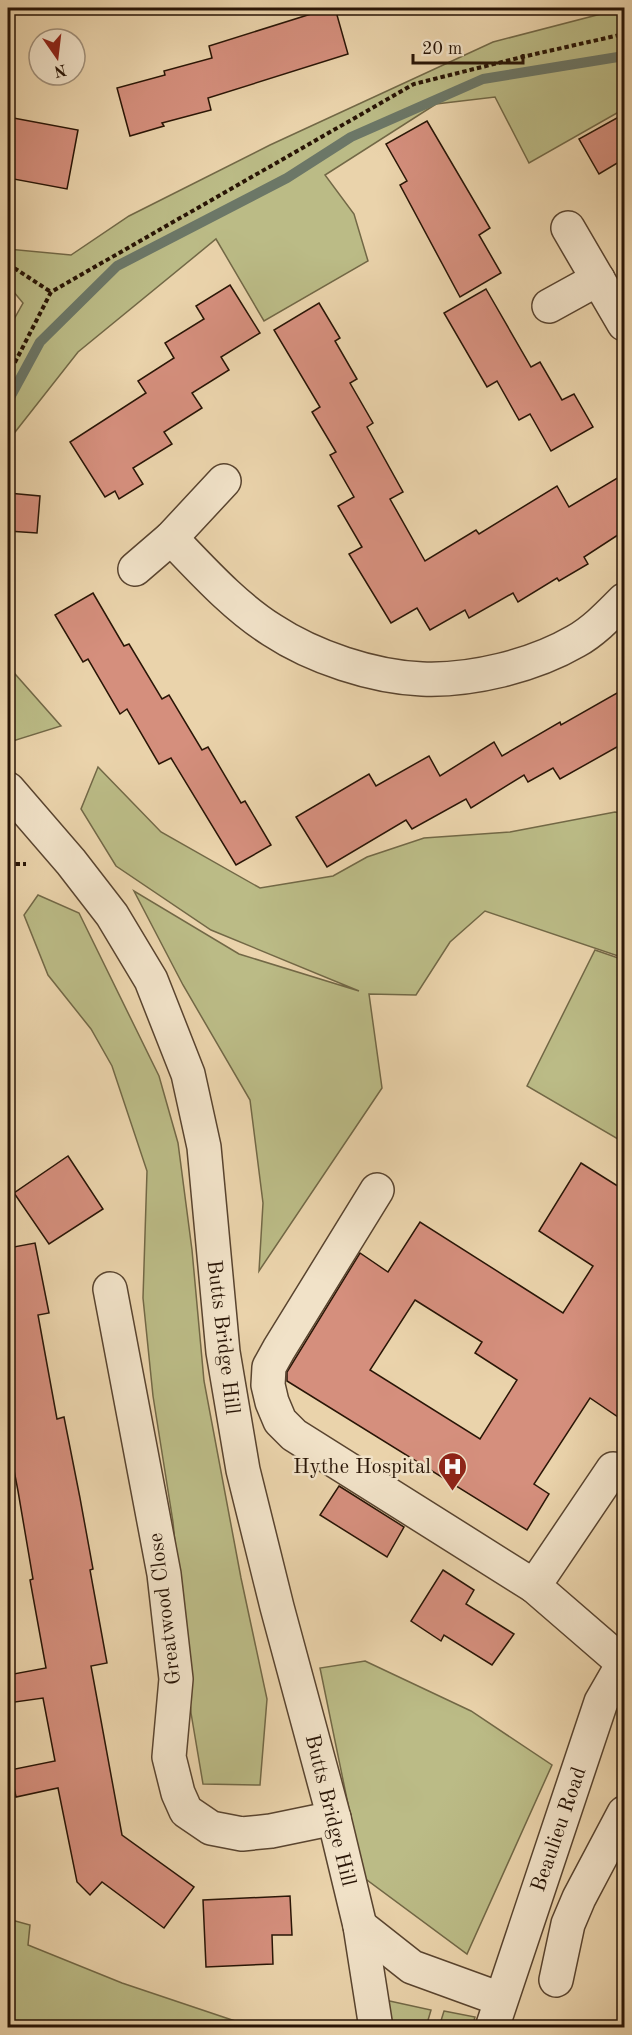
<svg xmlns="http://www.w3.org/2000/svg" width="632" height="2035" font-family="'Old Standard TT',serif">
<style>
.green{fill:#bbbb86;stroke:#726846;stroke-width:1.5}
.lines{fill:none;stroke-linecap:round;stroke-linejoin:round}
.stream{stroke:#6c7767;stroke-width:10}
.building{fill:#d58f7d;stroke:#291506;stroke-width:1.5;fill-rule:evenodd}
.minor-casing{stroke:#59442f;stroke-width:36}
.path{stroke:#291506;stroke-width:4;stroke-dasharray:4.5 3;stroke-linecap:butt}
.minor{stroke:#f1e2c8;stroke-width:33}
.labels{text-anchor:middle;stroke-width:5;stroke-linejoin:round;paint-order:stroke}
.street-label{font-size:21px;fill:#291506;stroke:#f1e2c8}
.poi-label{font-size:21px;fill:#291506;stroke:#f1e2c8;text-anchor:end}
</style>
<rect width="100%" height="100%" fill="#ead3ab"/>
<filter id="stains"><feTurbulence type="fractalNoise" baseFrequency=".00333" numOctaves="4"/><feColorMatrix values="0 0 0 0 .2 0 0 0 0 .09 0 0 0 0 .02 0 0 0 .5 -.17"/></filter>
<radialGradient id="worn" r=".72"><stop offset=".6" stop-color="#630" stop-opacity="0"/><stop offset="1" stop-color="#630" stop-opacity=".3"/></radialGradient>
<g class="green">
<path d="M624 8V109L529 163 495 97 436 104 325 175 354 214 368 261 264 321 216 239 78 352 8 441V330L23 303 8 285V249L71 255 129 216 270 145 493 42Z"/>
<path d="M8 666 61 726 13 741 8 735Z"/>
<path d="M98 767 161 832 260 888 333 876 367 857 424 838 510 832 615 812 624 814V958L485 911 450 942 416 995 369 994 382 1088 259 1271 263 1203 250 1100 183 985 134 891 239 954 359 991 211 930 116 866 81 809Z"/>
<path d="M38 895 79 913 159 1076 178 1143 192 1250 204 1381 241 1578 267 1699 260 1785 203 1784 191 1713 173 1522 153 1396 143 1298 147 1171 112 1066 91 1029 48 975 24 915Z"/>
<path d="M595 950 624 960 623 1142 527 1086Z"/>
<path d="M365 1661 471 1711 552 1765 467 1954 363 1877 320 1668Z"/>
<path d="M8 1919 30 1925 28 1945 122 1983 253 2027H8Z"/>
<path d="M385 2000 431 2010 426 2027H388Z"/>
<path d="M444 2011 475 2017 472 2027H439Z"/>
</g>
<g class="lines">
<path class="stream" d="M8 401 40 342 117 266 287 178 351 137 483 79 624 56"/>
</g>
<g class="building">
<path d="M330 8H335L348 54 208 98 211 110 162 123 164 126 130 136 117 88 165 75 164 71 212 58 209 46Z"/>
<path d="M624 114V159L599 174 579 139Z"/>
<path d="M8 117 78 130 67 189 8 178Z"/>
<path d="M427 121 490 228 479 235 501 273 460 297 400 185 407 181 386 144Z"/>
<path d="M230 285 260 333 221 357 229 370 192 393 202 408 164 432 172 444 133 468 143 484 119 499 115 491 105 497 70 442 146 393 138 381 174 358 165 343 204 319 196 306Z"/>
<path d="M486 289 531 367 540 362 562 400 574 394 593 427 551 451 530 414 519 420 497 381 487 387 444 313Z"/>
<path d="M319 303 340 338 335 341 357 379 350 383 373 423 367 427 403 492 390 499 425 561 476 530 479 534 557 486 569 507 624 474V531L584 557 588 564 559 581 557 578 518 602 513 593 469 618 465 610 430 630 417 608 391 623 349 554 362 547 338 506 354 497 330 455 336 452 312 412 320 407 274 330Z"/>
<path d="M8 493 40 496 37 533 8 531Z"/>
<path d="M93 593 124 646 129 644 162 699 169 695 202 750 208 747 241 803 245 801 271 845 236 865 171 758 159 764 127 709 120 714 88 659 83 662 55 615Z"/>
<path d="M624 689V743L560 779 553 768 528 782 524 775 471 808 466 799 412 829 406 820 327 867 296 817 369 774 376 786 429 756 440 776 494 742 502 756 560 722 561 725Z"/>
<path d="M68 1156 103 1209 49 1244 14 1193Z"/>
<path d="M581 1163 624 1190V1421L590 1398 534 1484 549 1494 527 1530 287 1381V1372L360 1253 388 1272 420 1222 563 1313 593 1266 539 1231ZM415 1300 482 1342 475 1353 517 1380 480 1439 370 1370Z"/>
<path d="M35 1243 49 1313 38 1315 57 1419 64 1417 80 1498 93 1569 90 1570 107 1663 91 1666 122 1835 194 1887 164 1928 102 1882 90 1895 77 1882 58 1788 16 1797 10 1770 55 1761 43 1698 8 1703V1675L46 1668 30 1580 33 1579 18 1491 8 1439V1248Z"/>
<path d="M339 1486 404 1527 387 1557 320 1515Z"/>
<path d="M443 1570 474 1590 466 1604 514 1634 492 1665 444 1635 441 1641 411 1621Z"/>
<path d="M290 1896 292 1935H272L273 1964 206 1967 203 1900Z"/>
</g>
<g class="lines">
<defs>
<g id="minor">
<path d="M568 228 624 324"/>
<path d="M549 306 598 279"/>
<path d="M171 538C202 570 234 606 272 630 313 657 373 677 422 679 471 681 533 666 576 641 594 631 610 614 624 600"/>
<path d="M135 569 171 538 224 481"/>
<path d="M8 789 71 862 112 915 151 980 188 1074 204 1147 223 1352 243 1470 277 1607 334 1818 360 1926 376 2028"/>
<path d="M377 1190 279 1349 269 1367 268 1385 272 1402 280 1421 294 1435 534 1586"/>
<path d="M110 1289 164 1574 176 1679 169 1757 178 1793 186 1811 211 1828 242 1834 271 1831 334 1818"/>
<path d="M613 1469 534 1586 623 1663"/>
<path d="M360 1926 412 1967 500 1999"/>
<path d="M556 1980 568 1924 579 1898 624 1813"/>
<path d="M492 2028 601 1702 624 1662"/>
</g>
</defs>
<use href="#minor" class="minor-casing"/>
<g class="path">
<path d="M8 264 51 292"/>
<path d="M8 376 51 292 414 84 522 57 624 34"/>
<path d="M8 864H26"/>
</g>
<use href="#minor" class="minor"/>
</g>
<defs>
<symbol id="hospital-pin" viewBox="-11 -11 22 30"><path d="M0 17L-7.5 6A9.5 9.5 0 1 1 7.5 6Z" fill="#8f2418" stroke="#f1e2c8"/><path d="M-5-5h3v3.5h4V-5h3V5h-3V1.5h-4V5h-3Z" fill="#fff"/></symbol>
</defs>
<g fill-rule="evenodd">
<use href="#hospital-pin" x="436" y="1450" width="33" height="45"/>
</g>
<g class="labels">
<g class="street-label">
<text transform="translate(224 1337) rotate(83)" y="7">Butts Bridge Hill</text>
<text transform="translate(164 1609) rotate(-97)" y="7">Greatwood Close</text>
<text transform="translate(331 1810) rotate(76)" y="7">Butts Bridge Hill</text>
<text transform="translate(558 1829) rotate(-71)" y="7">Beaulieu Road</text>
</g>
<g class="poi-label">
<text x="431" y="1473">Hythe Hospital</text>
</g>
</g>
<rect width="632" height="2035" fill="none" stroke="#ead3ab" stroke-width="30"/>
<rect x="9" y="9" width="614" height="2017" fill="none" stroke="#291506" stroke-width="3"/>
<rect x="15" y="15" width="602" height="2005" fill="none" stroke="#291506" stroke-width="1.5"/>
<g transform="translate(57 57) rotate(166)"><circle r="28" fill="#f1e2c8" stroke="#a1907a" stroke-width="1.5"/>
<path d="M0-4.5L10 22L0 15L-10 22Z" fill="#8f2418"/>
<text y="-9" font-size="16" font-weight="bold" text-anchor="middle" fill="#291506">N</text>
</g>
<path d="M413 54v9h110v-9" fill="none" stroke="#291506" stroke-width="3"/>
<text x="422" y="54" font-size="18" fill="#291506" stroke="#f1e2c8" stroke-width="4.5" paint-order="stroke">20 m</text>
<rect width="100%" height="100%" filter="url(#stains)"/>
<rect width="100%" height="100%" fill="url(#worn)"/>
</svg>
